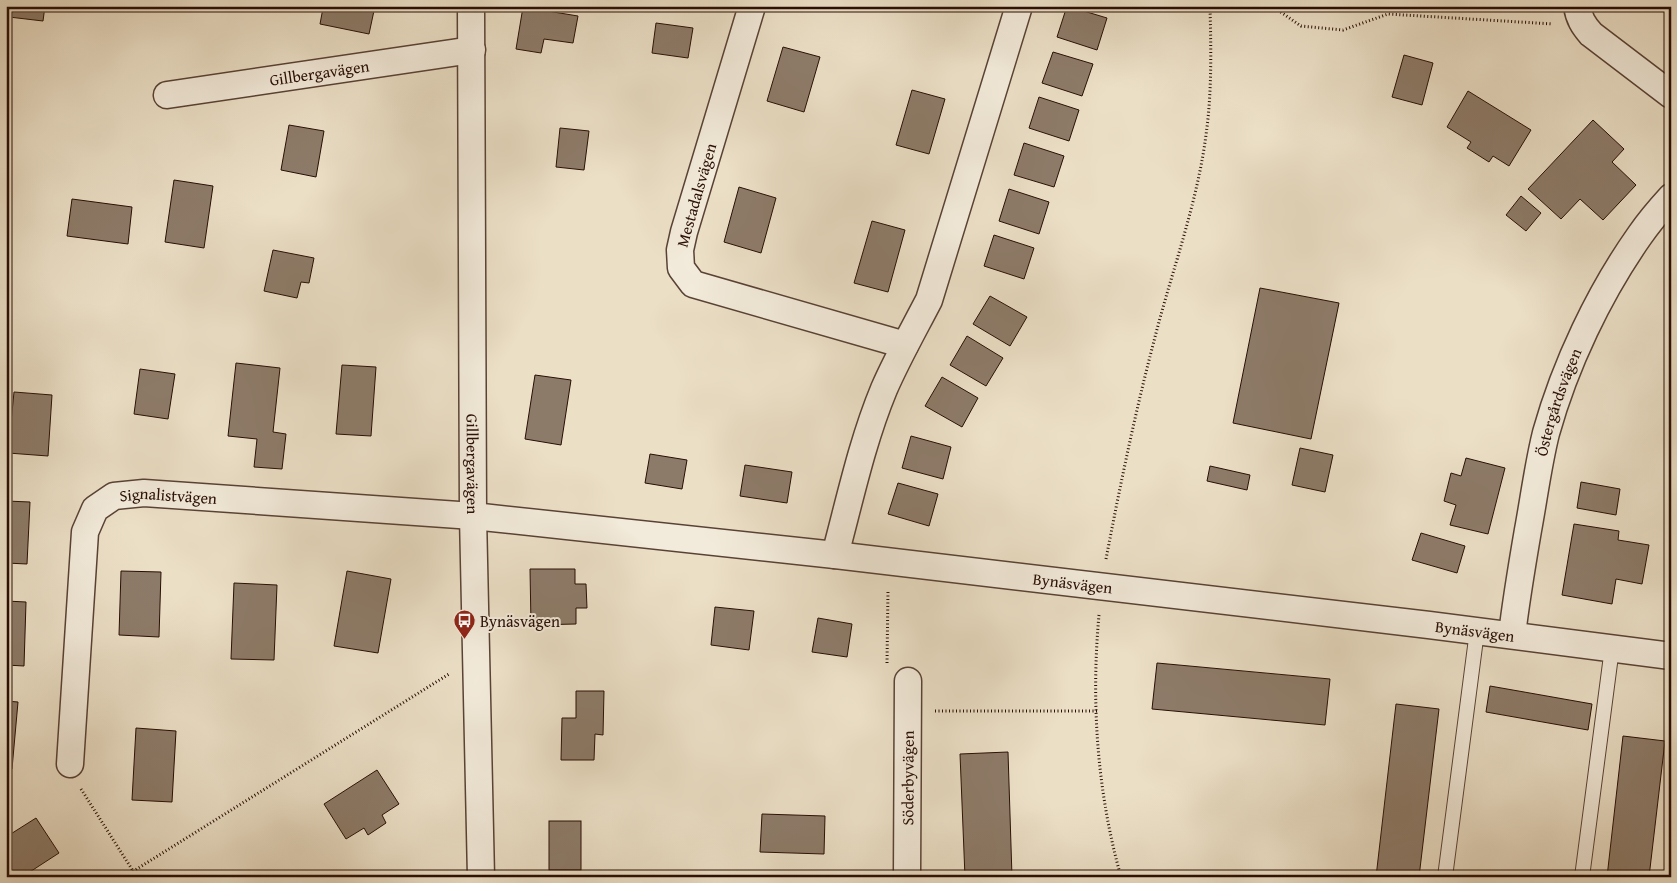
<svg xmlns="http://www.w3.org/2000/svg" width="1677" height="883" font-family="'Gentium Book Plus',serif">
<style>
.building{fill:#8d7b69;stroke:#280e05}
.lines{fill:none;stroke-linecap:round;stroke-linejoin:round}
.lane-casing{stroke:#594235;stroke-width:16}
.street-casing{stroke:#594235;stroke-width:29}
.path{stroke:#280e05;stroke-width:3;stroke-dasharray:1 2.5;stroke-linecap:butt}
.lane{stroke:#f2eada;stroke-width:14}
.street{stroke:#f2eada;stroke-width:26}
.labels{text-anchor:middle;stroke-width:4;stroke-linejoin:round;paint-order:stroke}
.street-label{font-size:16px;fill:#280e05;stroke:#f2eada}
.poi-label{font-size:16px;fill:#280e05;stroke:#f2eada;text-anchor:start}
</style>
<rect width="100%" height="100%" fill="#ebdfc6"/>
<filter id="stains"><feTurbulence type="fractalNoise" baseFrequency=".004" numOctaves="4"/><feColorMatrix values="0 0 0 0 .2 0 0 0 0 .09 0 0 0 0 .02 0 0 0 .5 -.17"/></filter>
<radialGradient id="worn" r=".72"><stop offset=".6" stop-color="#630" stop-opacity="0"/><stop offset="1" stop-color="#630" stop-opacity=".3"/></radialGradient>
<g class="building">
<path d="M10 6H45L43 21 9 17Z"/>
<path d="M311 6H375L369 34 320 24 323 8Z"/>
<path d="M1067 6 1107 18 1097 50 1057 37Z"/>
<path d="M523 7 578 16 573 43 544 39 541 53 516 49Z"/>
<path d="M656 23 693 28 688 58 652 53Z"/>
<path d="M783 47 820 57 804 112 767 101Z"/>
<path d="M1053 52 1093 64 1082 96 1042 83Z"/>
<path d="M1404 55 1433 63 1422 105 1392 97Z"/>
<path d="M912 90 945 99 929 154 896 145Z"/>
<path d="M1468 91 1531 130 1509 166 1493 156 1489 162 1467 148 1471 142 1447 127Z"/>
<path d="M1039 97 1079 110 1069 141 1029 128Z"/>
<path d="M1593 120 1624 149 1612 162 1636 185 1603 220 1580 199 1561 219 1528 189Z"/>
<path d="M289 125 324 131 316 177 281 170Z"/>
<path d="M560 128 589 131 584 170 556 167Z"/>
<path d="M1024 143 1064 156 1054 187 1014 175Z"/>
<path d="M174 180 213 186 204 248 165 242Z"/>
<path d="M739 187 776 198 761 253 724 242Z"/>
<path d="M1009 189 1049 202 1039 234 999 221Z"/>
<path d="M1521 196 1541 213 1526 231 1506 215Z"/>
<path d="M72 199 132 207 128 244 67 236Z"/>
<path d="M872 221 905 230 888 292 854 283Z"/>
<path d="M994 235 1034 248 1024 279 984 266Z"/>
<path d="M273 250 314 258 309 283 301 282 297 298 264 291Z"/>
<path d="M1260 288 1339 303 1311 439 1233 423Z"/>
<path d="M990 296 1027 317 1010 346 973 324Z"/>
<path d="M967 336 1003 358 986 386 950 365Z"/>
<path d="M236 363 280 368 273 432 286 434 282 469 254 467 257 439 228 436Z"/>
<path d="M342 365 376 367 371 436 336 434Z"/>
<path d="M140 369 175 374 168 419 134 414Z"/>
<path d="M535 375 571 380 561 445 525 439Z"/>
<path d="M942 377 978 398 962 427 925 406Z"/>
<path d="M14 392 52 395 48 456 8 453Z"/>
<path d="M911 436 951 447 943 479 902 468Z"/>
<path d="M1300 448 1333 455 1325 492 1292 485Z"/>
<path d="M650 454 687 460 682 489 645 483Z"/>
<path d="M1466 458 1505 468 1488 534 1450 525 1456 505 1444 501 1451 473 1461 476Z"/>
<path d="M745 465 792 472 787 503 740 496Z"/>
<path d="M1210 466 1250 475 1247 490 1207 481Z"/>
<path d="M1581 482 1620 489 1616 515 1577 508Z"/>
<path d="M898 483 938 494 929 526 888 514Z"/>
<path d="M6 501 30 502 27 564 6 563Z"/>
<path d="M1574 524 1619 531 1618 540 1649 545 1642 584 1616 579 1612 604 1562 595Z"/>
<path d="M1421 533 1465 546 1457 573 1412 560Z"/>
<path d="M530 569H575V584H586L587 608H576V624L531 625Z"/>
<path d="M121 571 161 572 159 637 119 635Z"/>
<path d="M347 571 391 579 378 653 334 646Z"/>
<path d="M234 583 277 585 274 660 231 659Z"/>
<path d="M6 601 26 602 24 666 6 665Z"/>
<path d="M715 607 754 611 749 650 711 645Z"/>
<path d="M818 618 852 624 847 657 812 652Z"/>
<path d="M1157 663 1330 679 1325 725 1152 709Z"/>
<path d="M1490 686 1592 704 1588 730 1486 712Z"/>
<path d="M576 691H604L603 735 595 734 594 760H561L562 718H576Z"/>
<path d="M6 701 18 702 12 769H6Z"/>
<path d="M1396 704 1439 709 1419 877H1376Z"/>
<path d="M136 728 176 731 172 802 132 800Z"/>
<path d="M1623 736 1665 741 1649 877H1607Z"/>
<path d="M1008 752 1012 877H965L960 754Z"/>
<path d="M377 770 399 804 382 815 386 823 368 835 364 828 346 839 324 804Z"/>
<path d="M762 814 825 816 824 854 760 852Z"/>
<path d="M36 818 59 853 22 877H6V837Z"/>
<rect x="549" y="821" width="32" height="49"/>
</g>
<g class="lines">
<defs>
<g id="lane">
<path d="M1445 877 1477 631"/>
<path d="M1582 877 1612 648"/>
</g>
<g id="street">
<path id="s1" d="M471 6 473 516 481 877"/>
<path d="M752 6 684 232 680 250 681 268 693 284 905 345"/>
<path d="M1577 6C1579 18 1583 25 1591 34L1671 95"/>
<path id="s2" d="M167 95 472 50"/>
<path d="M835 555C850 499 862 442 884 389 897 359 914 329 929 300L1019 6"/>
<path id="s3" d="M1512 635C1516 600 1522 565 1528 530 1534 498 1538 465 1546 433 1565 365 1599 293 1640 235 1649 222 1660 209 1671 197"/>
<path id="s4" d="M70 764 85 532 95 509 114 496 144 493 473 516 835 555 1429 625 1671 656"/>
<path id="s5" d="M907 877 908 681"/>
</g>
</defs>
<use href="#lane" class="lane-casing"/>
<use href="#street" class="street-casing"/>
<g class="path">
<path d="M1272 6 1301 26 1343 30 1388 14 1553 24"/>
<path d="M1106 559C1120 486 1135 413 1154 341 1171 273 1197 205 1206 135 1212 92 1211 49 1210 6"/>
<path d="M1099 615C1091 702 1097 792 1121 877"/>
<path d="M887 663 888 590"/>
<path d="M935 711H1097"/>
<path d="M81 789 133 871"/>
<path d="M124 877 449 674"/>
</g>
<use href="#lane" class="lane"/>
<use href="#street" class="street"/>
</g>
<defs>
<symbol id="bus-pin" viewBox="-11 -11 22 30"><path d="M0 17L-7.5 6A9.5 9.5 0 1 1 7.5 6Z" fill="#8f2418" stroke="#f2eada"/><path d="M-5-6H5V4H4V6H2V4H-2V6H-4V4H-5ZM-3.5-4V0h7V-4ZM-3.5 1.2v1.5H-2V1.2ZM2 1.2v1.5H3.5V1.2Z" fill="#fff"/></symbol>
</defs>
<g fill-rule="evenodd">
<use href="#bus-pin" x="452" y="608" width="25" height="34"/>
</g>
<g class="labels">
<g class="street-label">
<text dy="6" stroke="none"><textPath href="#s2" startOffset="154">Gillbergavägen</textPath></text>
<text transform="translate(696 195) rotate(-74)" y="6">Mestadalsvägen</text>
<text dy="6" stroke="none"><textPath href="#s3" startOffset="238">Östergårdsvägen</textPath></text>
<text dy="6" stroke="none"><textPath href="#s1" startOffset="458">Gillbergavägen</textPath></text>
<text dy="6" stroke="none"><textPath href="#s4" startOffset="335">Signalistvägen</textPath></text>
<text dy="6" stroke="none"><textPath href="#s4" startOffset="1244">Bynäsvägen</textPath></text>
<text dy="6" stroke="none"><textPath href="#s4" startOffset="1649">Bynäsvägen</textPath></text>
<text dy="6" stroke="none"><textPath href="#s5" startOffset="99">Söderbyvägen</textPath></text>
</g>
<g class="poi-label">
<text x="480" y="627">Bynäsvägen</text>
</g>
</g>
<rect width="1677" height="883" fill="none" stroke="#ebdfc6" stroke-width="25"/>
<rect x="8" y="8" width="1662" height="868" fill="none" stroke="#280e05" stroke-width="2.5"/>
<rect x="12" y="12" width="1652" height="858" fill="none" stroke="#280e05"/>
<rect width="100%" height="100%" filter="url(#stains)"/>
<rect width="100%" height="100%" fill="url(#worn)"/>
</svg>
